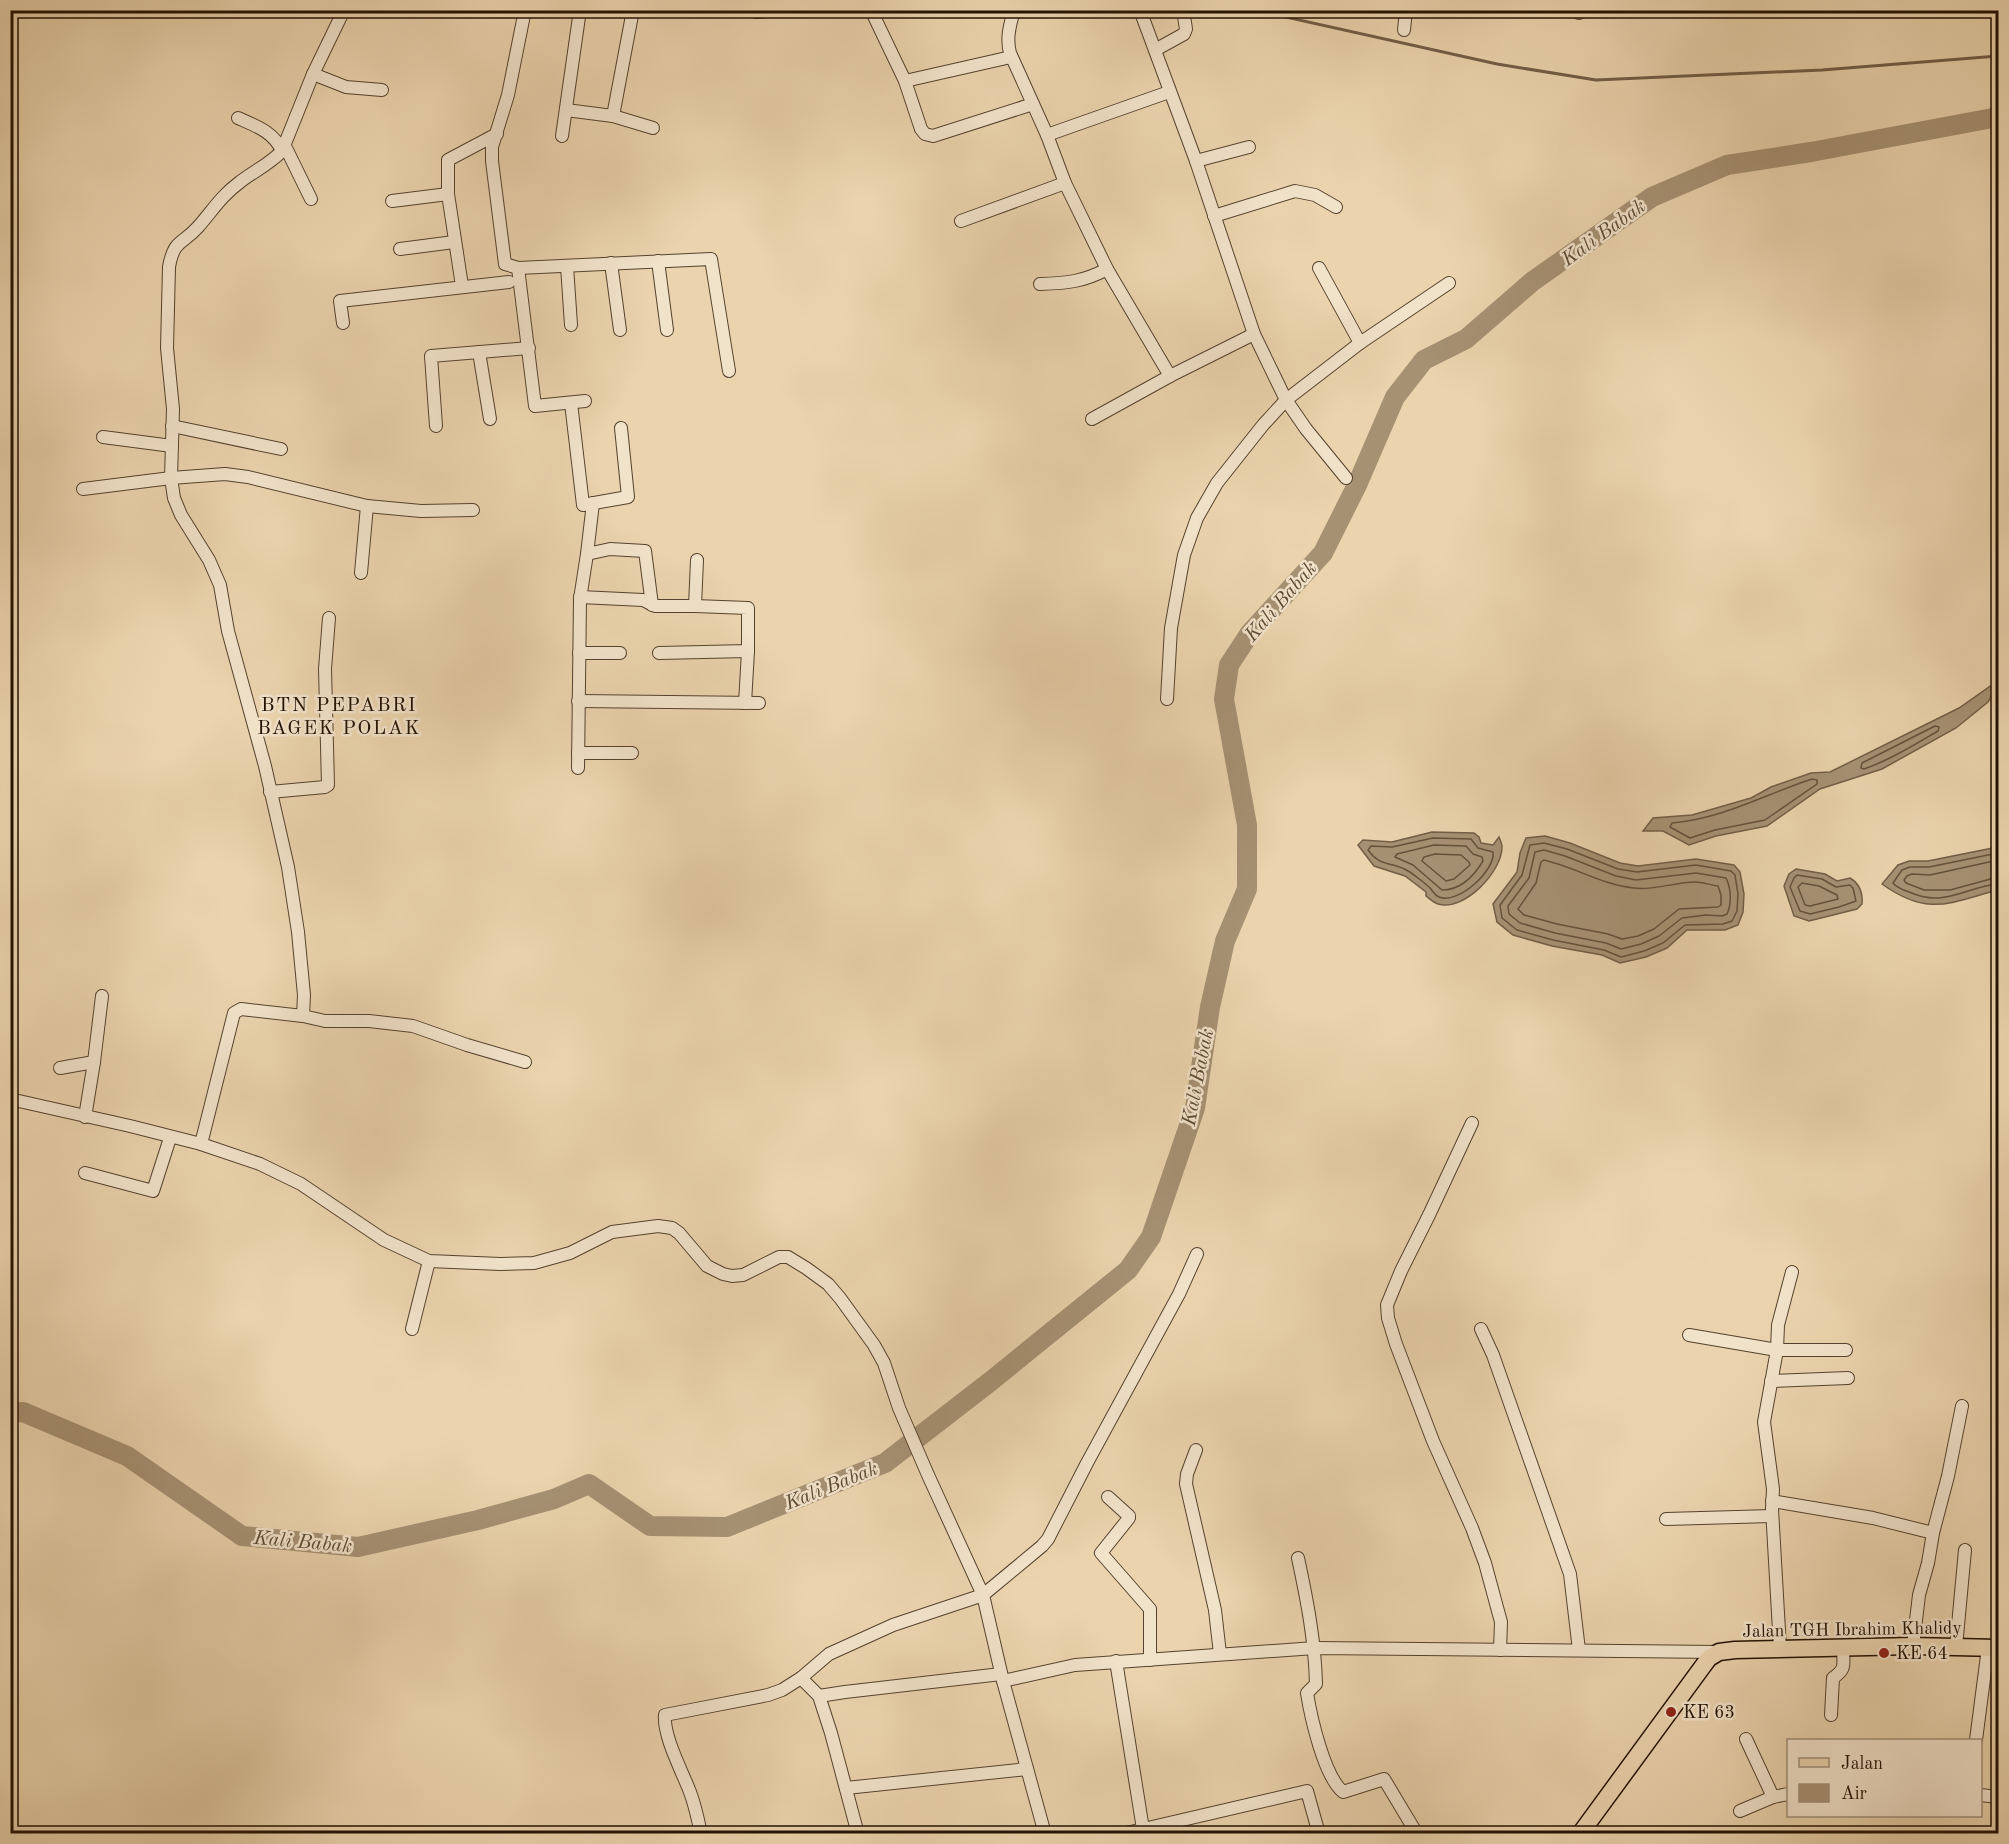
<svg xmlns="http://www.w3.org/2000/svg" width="2009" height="1844" font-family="'Old Standard TT',serif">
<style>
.water{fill:#a69173;stroke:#725e46;stroke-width:1.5}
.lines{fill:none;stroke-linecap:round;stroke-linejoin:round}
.shore{stroke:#64523b;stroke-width:1.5}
.stream{stroke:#725e46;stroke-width:3}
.river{stroke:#a69173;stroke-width:20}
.minor-casing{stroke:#55422e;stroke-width:14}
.major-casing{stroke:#231203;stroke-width:19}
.minor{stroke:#f1e2ca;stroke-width:12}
.major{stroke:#ead3ad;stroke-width:16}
.poi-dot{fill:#8f2418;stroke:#f1e2ca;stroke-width:2}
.labels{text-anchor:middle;stroke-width:5;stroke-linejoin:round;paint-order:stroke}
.street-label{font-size:18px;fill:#231203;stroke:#f1e2ca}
.poi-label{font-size:18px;fill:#231203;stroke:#f1e2ca;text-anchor:start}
.water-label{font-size:20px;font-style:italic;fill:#5e4b35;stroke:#f1e2ca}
.neighbourhood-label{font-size:20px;letter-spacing:1.5px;fill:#231203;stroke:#f1e2ca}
</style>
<rect width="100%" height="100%" fill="#ead3ad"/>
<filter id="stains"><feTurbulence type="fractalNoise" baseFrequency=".00333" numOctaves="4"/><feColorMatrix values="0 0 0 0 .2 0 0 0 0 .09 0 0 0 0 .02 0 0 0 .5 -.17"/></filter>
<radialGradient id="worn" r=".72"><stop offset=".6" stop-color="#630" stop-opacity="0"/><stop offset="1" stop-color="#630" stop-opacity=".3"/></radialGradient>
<g class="water">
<path d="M1992 685 1997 688 1988 702 1956 728 1882 769 1820 789 1767 826 1716 836 1689 845 1663 831H1643L1653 818 1692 815 1751 798 1771 787 1811 773 1830 772 1959 708Z"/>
<path d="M1432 832 1474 833 1479 837 1481 843 1493 845 1499 837C1500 840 1502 843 1502 846 1503 871 1464 912 1438 904 1434 903 1430 899 1426 896V892L1405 876 1374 866 1358 845 1363 840 1392 842Z"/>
<path d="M1545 836 1570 843 1620 863 1638 866 1696 859 1734 865 1740 872 1744 894 1743 912 1738 925 1725 930H1687L1667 948 1646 957 1620 963 1602 955 1552 946 1513 935 1497 922 1493 904 1517 872 1520 853 1526 838Z"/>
<path d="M1998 847V890C1949 903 1928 917 1882 884L1898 865 1909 861H1928Z"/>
<path d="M1796 869 1825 874 1837 881 1850 878C1860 884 1863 893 1862 904L1857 909 1809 921 1794 916 1784 886 1789 874Z"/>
</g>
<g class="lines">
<g class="shore">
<path d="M1935 726 1939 727 1938 731C1914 745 1890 760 1864 769L1861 768 1862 763Z"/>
<path d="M1812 779 1817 780V784L1765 820 1715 830 1690 838 1670 827 1672 823C1725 818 1763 795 1812 779Z"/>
<path d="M1433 838 1471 839 1478 848 1493 852C1496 870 1458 905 1439 897 1434 895 1433 891 1430 888 1426 884 1412 873 1408 871 1391 861 1381 868 1368 850L1371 846 1392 847Z"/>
<path d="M1544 843 1567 849 1618 869 1637 872 1696 865 1731 871 1735 875 1738 894 1737 911 1732 921 1723 924 1685 925 1663 943 1644 951 1621 957 1604 950 1553 940 1517 930 1502 918 1500 905 1522 875 1530 845Z"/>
<path d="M1434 845 1466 846 1473 854 1482 857 1483 861C1474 876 1461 890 1442 890L1413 865 1395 857 1397 854Z"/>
<path d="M1544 850 1565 856 1616 876 1636 880 1696 873 1726 878C1731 888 1732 903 1727 914L1722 916 1706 915 1682 918 1659 936 1641 944 1621 949 1606 943 1555 933 1520 923 1509 914 1508 906 1529 878 1535 852Z"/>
<path d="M1998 853 1929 867H1910L1902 870 1893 883C1897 888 1903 890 1909 892 1945 908 1965 887 1998 884"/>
<path d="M1435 854 1461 855 1469 862 1470 865 1454 879 1446 881 1422 861 1424 857Z"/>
<path d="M1544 860C1575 867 1602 885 1634 888 1654 891 1674 882 1695 882 1703 882 1710 885 1718 886L1721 895V905L1718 907 1679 909 1654 929 1638 936 1622 939 1608 934 1557 924 1524 915 1518 909 1536 883 1541 862Z"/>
<path d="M1998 860 1930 875 1912 874 1907 876 1904 880 1906 883 1924 890H1950L1998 877"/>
<path d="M1797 875 1822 879 1836 887 1850 885 1853 888 1856 901 1839 907 1810 914 1800 911 1790 887 1794 878Z"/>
<path d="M1802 883 1819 886 1837 895 1838 899 1810 906 1805 905 1798 887Z"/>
</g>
<path class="stream" d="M1254 10 1497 64 1596 80 1822 70 1998 56"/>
<path class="river" d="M10 1413 23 1412 127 1456 242 1536 358 1547 478 1520 554 1499 589 1484 650 1526 727 1527 885 1463 991 1381 1128 1270 1151 1237 1195 1108 1210 1007 1225 941 1247 889V825L1224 699 1229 665 1250 633 1323 553 1357 485 1395 397 1424 360 1466 339 1533 281 1652 197 1727 165 1811 152 1998 117"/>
<defs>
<g id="minor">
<path d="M525 10 508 95 492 147V161L505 264 518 268 711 259 729 371"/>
<path d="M752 10 756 12 778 10"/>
<path d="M871 10 905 81 921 129 925 134 933 136 1033 104"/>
<path d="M1014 10C1010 25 1006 38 1010 53L1047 135 1065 183 1107 269 1170 376"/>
<path d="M1140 10 1196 161 1254 334 1286 400 1306 429 1346 478"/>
<path d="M1579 13V10"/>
<path d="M1404 30 1406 10"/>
<path d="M1155 50 1184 34 1186 29 1183 10"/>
<path d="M313 74 346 87 382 90"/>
<path d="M905 81 1011 57"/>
<path d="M566 110 613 116 653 128"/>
<path d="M613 116 633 10"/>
<path d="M238 118C256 126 274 132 282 151"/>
<path d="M1047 135 1169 92"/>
<path d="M562 136 580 10"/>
<path d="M285 146 311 199"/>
<path d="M1196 161 1249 147"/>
<path d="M392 201 448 194"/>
<path d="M1214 216 1295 191 1315 195 1336 207"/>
<path d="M961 221 1065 183"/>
<path d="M400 249 454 242"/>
<path d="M658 261 667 330"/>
<path d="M611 263 620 330"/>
<path d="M567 266 571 325"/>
<path d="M518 268 535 406 585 401"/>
<path d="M1319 268 1360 343"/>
<path d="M1040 284C1067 283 1083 282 1107 269"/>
<path d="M462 286 448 194V160L497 134"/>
<path d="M343 323 340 301 509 282"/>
<path d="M479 352 490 419"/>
<path d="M571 403 583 505 628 497 621 428"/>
<path d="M1092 419 1170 376 1254 334"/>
<path d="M172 426 281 449"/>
<path d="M436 426 431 356 529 348"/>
<path d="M103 437 172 446"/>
<path d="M83 489 171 478 225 474 248 477 367 506 421 511 473 510"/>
<path d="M593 503 587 554 610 549 645 551 652 605"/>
<path d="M361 573 367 506"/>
<path d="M580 597 643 600 655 606H695L697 560"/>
<path d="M579 653H620"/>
<path d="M659 653 748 651V608L695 606"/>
<path d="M1167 699 1171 628 1184 555 1197 518 1217 483 1263 425 1286 400 1360 343 1449 283"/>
<path d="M578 701 759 703"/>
<path d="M745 703 748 651"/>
<path d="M578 753H632"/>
<path d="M578 768 580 599 587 554"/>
<path d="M270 792 325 787 328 785 325 669 329 618"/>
<path d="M303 1016 325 1021H369L413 1026 467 1045 525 1062"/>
<path d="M60 1068 94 1062"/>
<path d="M10 1099 130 1126 201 1144 260 1164 301 1184 384 1240 429 1261 500 1264 534 1263 570 1253 612 1232 658 1226 672 1228 679 1233 707 1266 723 1274 732 1276 743 1275 779 1257H788L806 1268 828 1284 840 1298 874 1345 884 1363 899 1408 928 1475 983 1595 1003 1681 1045 1834"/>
<path d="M85 1117 94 1062 102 996"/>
<path d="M1472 1123 1429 1215 1401 1271 1387 1305 1388 1318 1396 1344 1433 1441 1472 1528 1485 1563 1501 1622 1500 1650"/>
<path d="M201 1144 234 1013 241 1009 303 1016 304 995 298 932 288 867 265 766 228 631 220 585 209 560 181 515 174 498 171 478 173 409 167 348 169 267C174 239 182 245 198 227 213 210 221 196 240 182 254 171 270 164 282 151L313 74 344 10"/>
<path d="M85 1173 153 1191 170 1138"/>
<path d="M1792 1272 1778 1325 1777 1350H1846"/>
<path d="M412 1329 429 1261"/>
<path d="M1481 1329 1493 1355 1570 1574 1579 1650"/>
<path d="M1689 1335 1777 1350 1764 1422 1773 1489 1772 1509 1780 1648"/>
<path d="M1771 1381 1848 1378"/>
<path d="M1196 1450 1187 1474 1186 1484 1215 1610 1220 1654"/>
<path d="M1108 1497 1129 1516V1518L1101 1553 1150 1609V1660"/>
<path d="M1772 1501 1873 1518 1933 1533 1928 1563 1919 1595 1913 1646"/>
<path d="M1666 1519 1772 1516"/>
<path d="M1933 1533 1948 1476 1962 1406"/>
<path d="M1298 1558C1307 1600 1315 1641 1316 1684L1307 1693C1311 1718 1324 1776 1343 1792L1384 1779 1417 1834"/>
<path d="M1956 1647 1965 1550"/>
<path d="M1116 1661 1143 1829"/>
<path d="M801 1678 819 1696 831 1733 858 1834"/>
<path d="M1003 1681 1075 1665 1315 1648 1719 1652"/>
<path d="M819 1696 845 1692 1001 1674"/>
<path d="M1831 1715 1833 1678C1847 1668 1843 1665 1843 1648"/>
<path d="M1746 1739 1773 1797 1788 1794"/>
<path d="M1976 1740 1988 1648"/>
<path d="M846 1788 1027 1769"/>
<path d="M1980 1795 1998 1797"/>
<path d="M1740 1811 1773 1797"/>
<path d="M701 1834C698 1819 695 1805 690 1792 682 1771 663 1736 665 1715L768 1695 782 1690 801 1678 829 1654 893 1625 983 1595 1042 1546 1048 1539 1087 1463 1179 1294 1197 1254"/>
<path d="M1122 1834 1307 1791 1319 1834"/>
</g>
<path id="major" d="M1580 1834 1703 1666 1709 1658 1719 1652 1735 1650 1913 1646 1998 1648"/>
</defs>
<use href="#minor" class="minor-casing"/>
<use href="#major" class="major-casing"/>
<use href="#minor" class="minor"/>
<use href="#major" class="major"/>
</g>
<g class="poi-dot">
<circle cx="1884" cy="1653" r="6"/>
<circle cx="1671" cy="1712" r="6"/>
</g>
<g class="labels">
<g class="street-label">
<text transform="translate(1852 1629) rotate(-1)" y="6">Jalan TGH Ibrahim Khalidy</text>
</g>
<g class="poi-label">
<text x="1896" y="1659">KE 64</text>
<text x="1683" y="1718">KE 63</text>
</g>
<g class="water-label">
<text transform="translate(1603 232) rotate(-36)" y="7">Kali Babak</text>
<text transform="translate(1280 601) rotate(-49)" y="7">Kali Babak</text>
<text transform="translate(1197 1077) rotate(-79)" y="7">Kali Babak</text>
<text transform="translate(831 1485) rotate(-22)" y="7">Kali Babak</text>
<text transform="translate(303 1541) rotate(5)" y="7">Kali Babak</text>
</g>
<g class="neighbourhood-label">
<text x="339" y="711">BTN PEPABRI<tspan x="339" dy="23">BAGEK POLAK</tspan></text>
</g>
</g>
<rect width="2009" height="1844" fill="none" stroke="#ead3ad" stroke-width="36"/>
<rect x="12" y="12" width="1985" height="1820" fill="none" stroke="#231203" stroke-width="3"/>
<rect x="18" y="18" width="1973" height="1808" fill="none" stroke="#231203" stroke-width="1.5"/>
<rect x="1787" y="1739" width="195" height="78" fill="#f1e2ca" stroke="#9f8f7a" stroke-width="1.5"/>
<rect x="1799" y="1758" width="30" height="9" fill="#ead3ad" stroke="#9f8f7a" stroke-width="1.5"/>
<text x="1841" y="1769" font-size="18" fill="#231203">Jalan</text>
<rect x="1799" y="1784" width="30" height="18" fill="#a69173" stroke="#9f8f7a" stroke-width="1.5"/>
<text x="1841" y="1799" font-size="18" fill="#231203">Air</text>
<rect width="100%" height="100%" filter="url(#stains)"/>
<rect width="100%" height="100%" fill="url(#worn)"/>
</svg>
